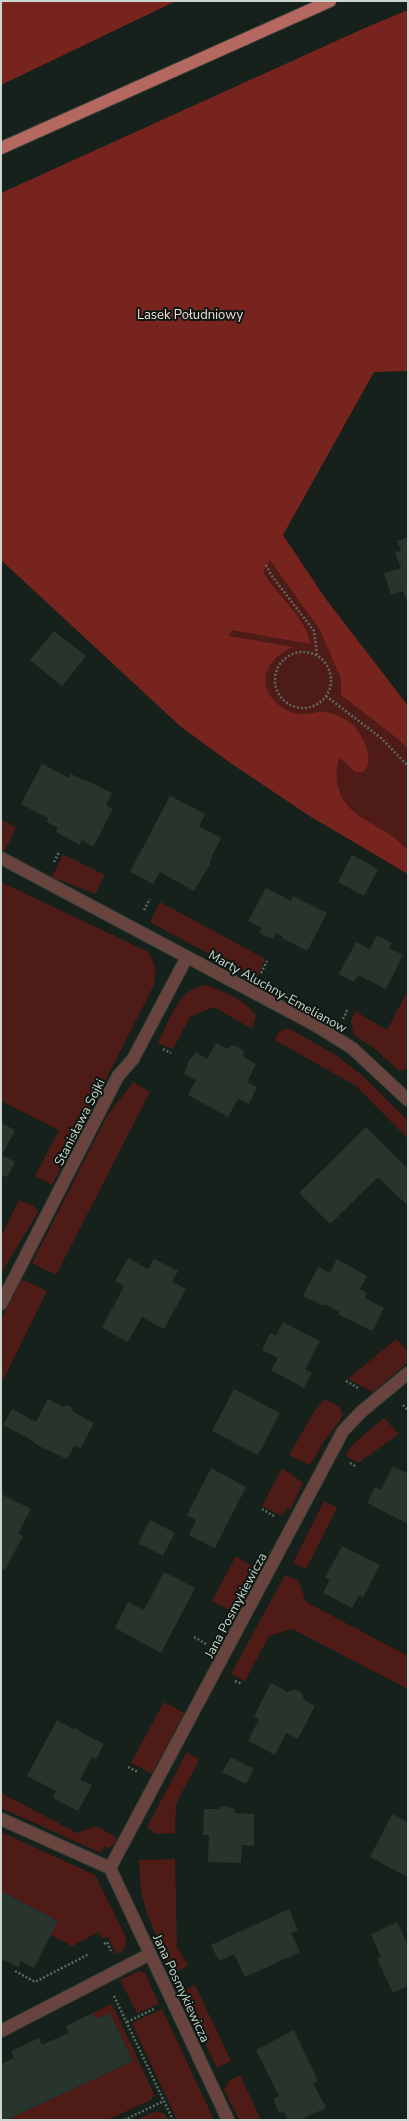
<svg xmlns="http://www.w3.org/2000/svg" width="409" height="2121" font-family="'Nunito Sans',sans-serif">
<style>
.green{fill:#4f1b17}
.forest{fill:#77241f}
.building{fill:#28352d}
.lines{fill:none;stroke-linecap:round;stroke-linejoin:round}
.minor-casing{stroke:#323e37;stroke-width:14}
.major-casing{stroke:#323e37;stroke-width:14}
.path{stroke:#5d6862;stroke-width:2.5;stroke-dasharray:2 2;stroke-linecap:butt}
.minor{stroke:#69443f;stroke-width:12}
.major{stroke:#b4685f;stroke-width:12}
.labels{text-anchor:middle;stroke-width:4;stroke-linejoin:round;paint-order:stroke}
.park-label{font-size:13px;fill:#f6dcd9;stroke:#0c1711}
.street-label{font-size:13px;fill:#cdd5d0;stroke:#0c1711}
</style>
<rect width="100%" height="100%" fill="#15211a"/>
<g class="green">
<path d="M283 535 325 598 408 706V874L308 815 232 764 180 726Z"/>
<path d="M1 819 16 828 4 852 1 850Z"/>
<path d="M63 854 105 875 95 894 52 877Z"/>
<path d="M1 882 148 952C156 965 157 972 153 987L52 1185 35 1176 59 1130 1 1101Z"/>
<path d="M160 902 265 959 256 979 150 922Z"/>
<path d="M206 985C222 991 247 1000 256 1016L252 1029 214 1007 190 1017 173 1049 158 1043C170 1020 178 988 206 985Z"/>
<path d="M408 990V1068L402 1071 398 1070 373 1047 354 1035 351 1021 355 1011 387 1030Z"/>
<path d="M285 1029H290L336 1055 364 1077 408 1121V1139L356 1086 275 1040 278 1033Z"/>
<path d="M133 1082 150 1092 56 1275 32 1263 107 1116Z"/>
<path d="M19 1200 34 1206 38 1212 1 1273V1237Z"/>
<path d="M21 1281H26L47 1291 1 1384V1320Z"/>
<path d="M396 1339 408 1351V1362L373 1392 348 1379Z"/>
<path d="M325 1399 339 1407 343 1413 341 1419 324 1441 310 1465 289 1455 314 1412Z"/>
<path d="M384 1418 399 1434 358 1463 345 1455 354 1443Z"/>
<path d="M282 1468 303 1483 290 1510 287 1508 282 1516 262 1506Z"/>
<path d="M324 1501 337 1508 306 1569 293 1563Z"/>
<path d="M236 1556 251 1566 257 1574 238 1614 212 1601Z"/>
<path d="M285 1575 299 1581 306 1602 408 1656V1689L292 1629 269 1636 245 1681 231 1674Z"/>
<path d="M164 1702 184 1713 152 1774 131 1763Z"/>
<path d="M187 1752 199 1760 176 1804 175 1833 155 1834 147 1827Z"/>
<path d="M1 1793 77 1833 96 1826 116 1837 115 1844 108 1848 104 1847 101 1853 1 1808Z"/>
<path d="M1 1832 95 1875 126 1938C126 1948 124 1951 116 1954L108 1937 102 1939 99 1932 72 1946 51 1935 58 1921 1 1891Z"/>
<path d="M175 1859 177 1947 188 1966 173 1974 148 1916 141 1892 139 1860Z"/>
<path d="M139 1971 145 1973 159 2004 137 2013 120 1980Z"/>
<path d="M195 1985 231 2061 217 2068 191 2013 195 2010 186 1989Z"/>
<path d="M112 2004 154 2094 151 2100 107 2120H6L133 2061 110 2013 96 2019 93 2013Z"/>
<path d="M162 2009 214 2120H177L132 2023Z"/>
<path d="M240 2075 261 2120H239L224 2089 230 2080Z"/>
<path d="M157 2111 166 2115 168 2120H135Z"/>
</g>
<g class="forest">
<path d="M1 1H176L1 85Z"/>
<path d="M408 10V371L374 372 283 535 325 598 408 706V749L398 739 341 695V679L320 630 270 560 263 572C278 597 304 615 311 644L232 630 229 636 292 647C287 650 281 653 277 657 254 678 268 704 294 713 306 717 319 709 330 713 337 714 353 723 356 728 365 741 375 760 363 772H355L340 758C336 765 336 773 337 782 341 811 367 820 389 834 396 838 401 845 408 850V874L308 815 232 764 180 726 1 560V193L367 27Z"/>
</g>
<g class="building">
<path d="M408 537V604L403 591 391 595 384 573 401 568 395 552 401 551 397 541Z"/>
<path d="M54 631 86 656 62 686 30 660Z"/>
<path d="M42 764 69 778 71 774 85 781 86 780 112 793 106 805 113 809 93 847 82 840 80 845 56 832 58 828 47 822 48 818 21 804Z"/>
<path d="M170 796 205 814 199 826 221 838 210 860V864L194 891 160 872 153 884 130 872Z"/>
<path d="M352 855 378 869 364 896 338 882Z"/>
<path d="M266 888 291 901 293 896 327 913 307 951 282 938V936L276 933 273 939 259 933 262 928 248 921Z"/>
<path d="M377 935 392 943 389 948 403 955 386 989 358 975 354 982 339 974 356 942 370 949Z"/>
<path d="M216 1043 227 1049 234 1045 243 1050 244 1057 256 1064 247 1082 257 1087 249 1104 238 1099 228 1117 188 1095 196 1080 184 1074 188 1062 196 1052 207 1059Z"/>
<path d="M1 1123 15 1130 2 1155 15 1162 7 1177 1 1175Z"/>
<path d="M366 1127 408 1169V1206L378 1177 330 1224 299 1193Z"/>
<path d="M128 1258 148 1269 154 1259 178 1271 172 1282 186 1289 164 1329 142 1317 128 1342 102 1328 124 1286 115 1281Z"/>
<path d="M337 1259 367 1276 360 1289 367 1293 365 1298 384 1308 372 1331 338 1314 340 1312 325 1304 324 1306 303 1296 318 1267 330 1273Z"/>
<path d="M283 1322 320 1341 305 1369 312 1373 304 1388 271 1370 278 1358 262 1350 270 1333 276 1336Z"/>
<path d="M234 1389 280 1413 258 1455 212 1431Z"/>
<path d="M48 1399 63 1407 67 1405 72 1408 73 1412 94 1423 81 1448 75 1445 67 1459 41 1447 28 1438 3 1425 12 1409 36 1422Z"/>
<path d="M393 1466 408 1474V1524L367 1503 375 1487 381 1490Z"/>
<path d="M211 1468 246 1487 215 1548 189 1535 196 1520 187 1515Z"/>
<path d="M1 1494 31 1509 18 1534 23 1536 5 1570 1 1567Z"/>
<path d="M150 1520 175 1533 163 1556 138 1543Z"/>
<path d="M342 1546 380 1565 363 1597 359 1595 352 1608 323 1593 330 1580 325 1578Z"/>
<path d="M164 1572 195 1588 161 1653 115 1628 128 1602 144 1610Z"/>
<path d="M271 1683 288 1692 295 1689 302 1693 304 1700 315 1706 298 1739 286 1733 275 1755 248 1741 259 1719 254 1716Z"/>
<path d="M57 1720 73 1729 77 1728 82 1733 104 1744 96 1759 92 1757 80 1780 92 1785 78 1811 53 1798 56 1791 27 1776Z"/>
<path d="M231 1757 254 1769 246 1784 222 1772Z"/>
<path d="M224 1806 235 1809 234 1813 254 1814V1846L242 1845 241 1863 208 1862 209 1835H203L204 1809H219V1808Z"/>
<path d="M392 1814 408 1822V1877L370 1857Z"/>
<path d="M1 1891 58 1921 34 1968 21 1961 18 1967 1 1959Z"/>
<path d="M289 1909 298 1930 291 1933 300 1952 245 1977 234 1954 219 1961 211 1945Z"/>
<path d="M397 1922 408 1945V1986L393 1993 377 1959 381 1957 371 1934Z"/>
<path d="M93 2013 96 2019 110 2013 133 2061 6 2120H1V2064L14 2058 11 2051 39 2038 42 2045 68 2033 66 2026Z"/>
<path d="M294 2030 318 2081 313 2083 326 2108 300 2120H288L284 2111 279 2113 273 2099 279 2096 256 2050Z"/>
</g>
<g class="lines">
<defs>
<g id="minor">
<path d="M1 858 315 1025 352 1048 408 1100"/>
<path d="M1 1304 118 1076 133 1059 187 957"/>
<path d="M1 1819 110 1868"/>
<path d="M1 2031 150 1954"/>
<path d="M228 2120 110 1868 343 1431 361 1412 408 1373"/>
</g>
<path id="major" d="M1 148 330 1"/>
</defs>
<use href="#minor" class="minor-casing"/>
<use href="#major" class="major-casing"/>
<g class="path">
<path d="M266 565 272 576 314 631 317 655"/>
<circle cx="303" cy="680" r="28"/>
<path d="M326 696 381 738 408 766"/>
<path d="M54 862 59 852"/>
<path d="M144 910 150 899"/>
<path d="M261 973 267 961"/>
<path d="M343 1019 348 1008"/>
<path d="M163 1049 171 1053"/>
<path d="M346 1381 358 1388"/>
<path d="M403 1405 408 1410"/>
<path d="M350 1463 357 1467"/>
<path d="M262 1509 274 1516"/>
<path d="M194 1637 206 1644"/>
<path d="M235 1681 242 1684"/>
<path d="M128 1767 138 1772"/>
<path d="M104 1944 107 1942 111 1951"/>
<path d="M15 1971 35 1982 89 1954"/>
<path d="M114 1996 173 2120"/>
<path d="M127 2022 154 2009"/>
<path d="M124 2120 164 2101"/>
</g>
<use href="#minor" class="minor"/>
<use href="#major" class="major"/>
</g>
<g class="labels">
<g class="park-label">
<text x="190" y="319">Lasek Południowy</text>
</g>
<g class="street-label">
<text transform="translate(278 991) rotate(29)" y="5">Marty Aluchny-Emelianow</text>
<text transform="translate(79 1122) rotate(-63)" y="5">Stanisława Sojki</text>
<text transform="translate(235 1605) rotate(-62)" y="5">Jana Posmykiewicza</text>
<text transform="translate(182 1988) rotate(65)" y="5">Jana Posmykiewicza</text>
</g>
</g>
<rect width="409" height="2121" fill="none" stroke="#cdd5d0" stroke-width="4"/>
</svg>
